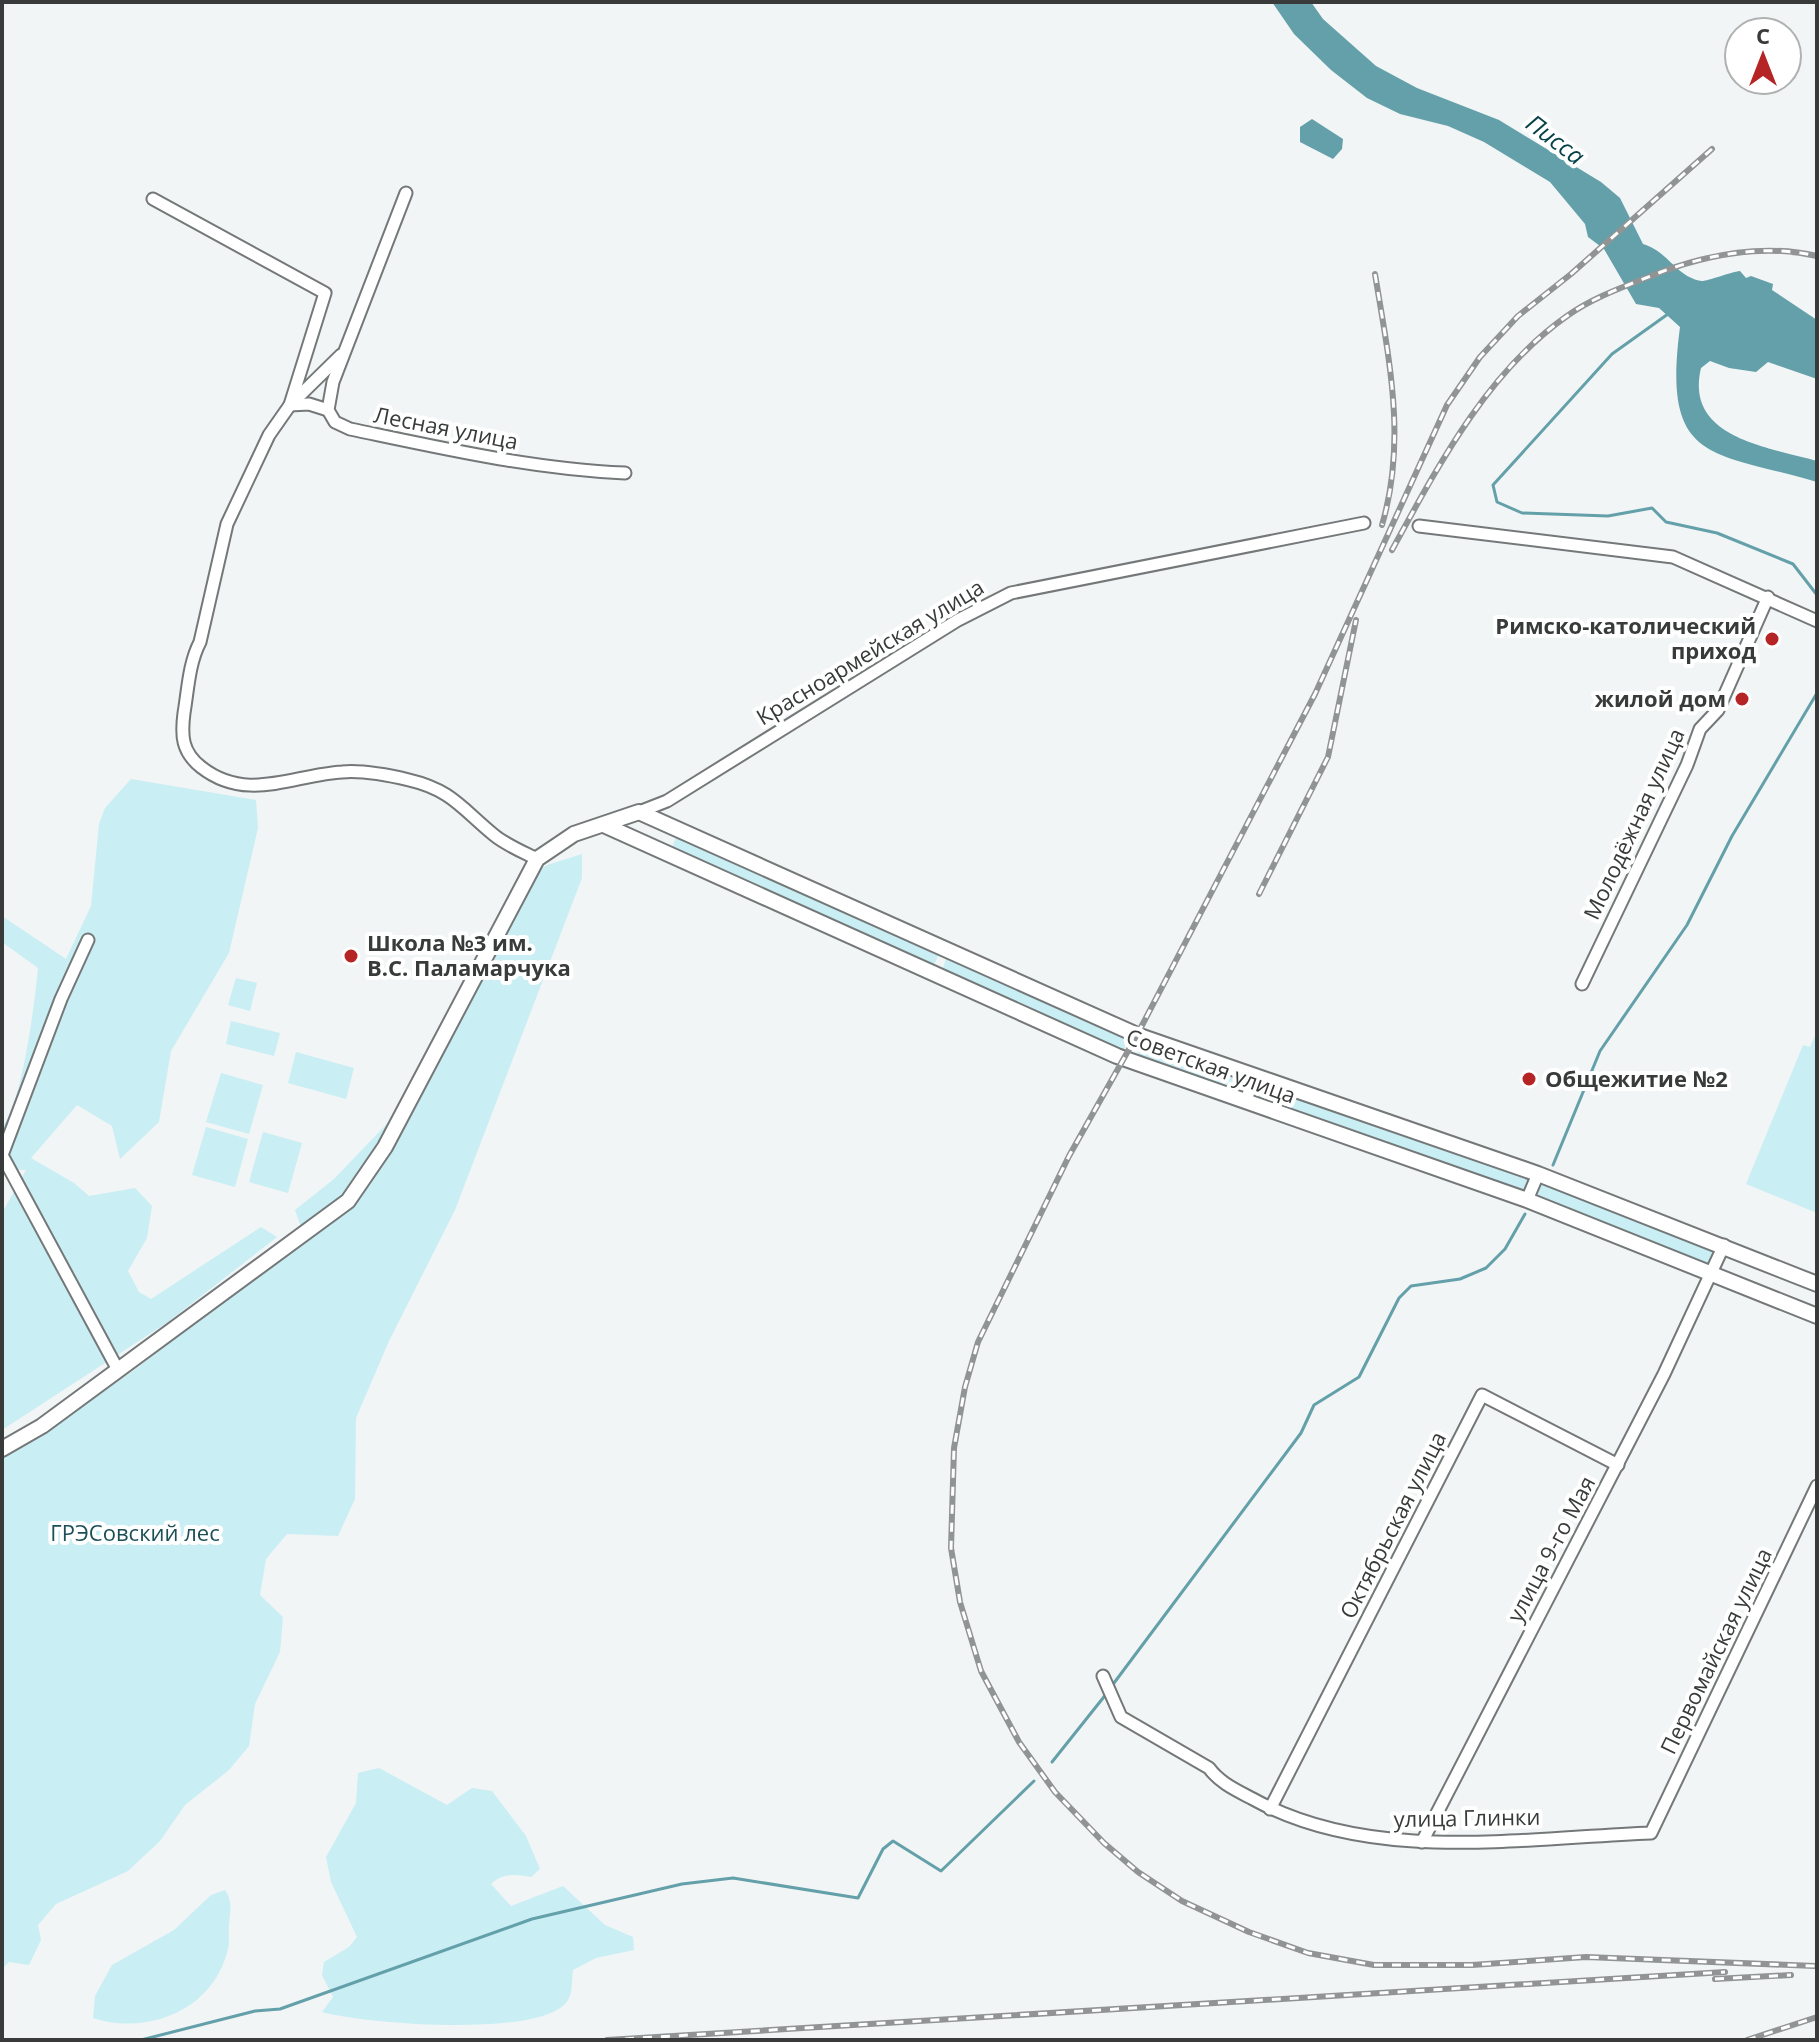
<svg xmlns="http://www.w3.org/2000/svg" width="1819" height="2042" font-family="'Open Sans',sans-serif">
<style>
.green{fill:#c9eef3}
.water{fill:#64a0a9}
.lines{fill:none;stroke-linecap:round;stroke-linejoin:round}
.stream{stroke:#64a0a9;stroke-width:3}
.street-casing{stroke:#747879;stroke-width:15}
.secondary-casing{stroke:#747879;stroke-width:18}
.street{stroke:#fff;stroke-width:11}
.secondary{stroke:#fff;stroke-width:14}
.rail-casing{stroke:#919494;stroke-width:6}
.rail{stroke:#fff;stroke-width:3;stroke-dasharray:9;stroke-linecap:butt}
.poi-dot{fill:#b52525;stroke:#fff;stroke-width:3}
.labels{text-anchor:middle;stroke-width:8;stroke-linejoin:round;paint-order:stroke}
.street-label{font-size:22px;fill:#393b3b;stroke:#fff}
.poi-label{font-size:22px;font-weight:bold;fill:#393b3b;stroke:#fff;text-anchor:end}
.park-label{font-size:22px;fill:#1b5057;stroke:#fff}
.water-label{font-size:24px;font-style:italic;fill:#064147;stroke:#fff}
</style>
<rect width="100%" height="100%" fill="#f1f5f6"/>
<g class="green">
<path d="M131 779 256 800 258 828 229 953 171 1051 159 1122 120 1159 112 1126 77 1105 31 1158 74 1183 89 1196 135 1188 152 1206 147 1238 128 1271 139 1292 151 1299 261 1227 277 1237 168 1322 2 1430V1213L26 1170 2 1169V1127C22 1105 35 1001 38 968L2 942V916L66 959 91 906 99 824 105 808Z"/>
<path d="M677 834 939 953 933 968 672 848Z"/>
<path d="M582 854V878L455 1210 389 1341 356 1418 355 1499 338 1536 287 1534 266 1559 260 1595 283 1617 280 1652 255 1704 249 1746 229 1770 185 1805 160 1841 128 1871 56 1904 38 1925 41 1940 29 1965 9 1962 2 1969V1456L133 1371 305 1238 295 1210 334 1179 403 1107 521 880 547 865Z"/>
<path d="M947 956 1129 1038 1123 1051 942 971Z"/>
<path d="M236 978 257 983 250 1011 228 1005Z"/>
<path d="M231 1021 280 1033 274 1056 226 1044Z"/>
<path d="M1817 1031V1213L1746 1184 1803 1045 1810 1047Z"/>
<path d="M1143 1043 1246 1080 1242 1096 1136 1057Z"/>
<path d="M296 1052 354 1068 346 1099 288 1083Z"/>
<path d="M221 1073 263 1085 249 1134 206 1122Z"/>
<path d="M1256 1083 1533 1177 1526 1195 1251 1099Z"/>
<path d="M206 1127 248 1139 235 1187 192 1175Z"/>
<path d="M263 1132 302 1143 288 1193 249 1182Z"/>
<path d="M1540 1179 1717 1248 1709 1268 1532 1197Z"/>
<path d="M379 1768 447 1805 472 1788 492 1791 526 1836 540 1869 531 1877C516 1874 502 1873 491 1884L511 1906 563 1886 605 1925 633 1937 634 1950 596 1958 573 1970C571 1982 574 1996 564 2005 530 2037 366 2024 322 2012L333 1997 322 1975 324 1962 349 1947 357 1937 331 1882 326 1857 356 1803 358 1773Z"/>
<path d="M225 1890C233 1902 230 1910 229 1925 228 1932 230 1942 228 1949 214 2010 147 2036 93 2018L95 1996 112 1965 174 1930 211 1895Z"/>
</g>
<g class="water">
<path d="M1272 2H1311L1323 19 1376 66 1417 88 1499 120 1601 182 1620 198 1643 244C1668 251 1677 278 1702 281 1708 281 1731 272 1740 271L1746 278 1751 276 1773 284 1772 290 1817 320V379L1768 362 1756 372 1729 368 1710 361 1701 368C1684 439 1770 447 1817 461V482C1710 451 1662 463 1680 327L1659 308 1636 304 1604 249 1588 237 1585 224 1550 182 1484 142 1448 126 1400 114 1367 98 1331 70 1294 34Z"/>
<path d="M1312 119 1343 139 1342 149 1333 159 1300 142V127Z"/>
</g>
<g class="lines">
<g class="stream">
<path d="M1668 314 1612 354 1493 485 1497 502 1522 513 1608 516 1652 508 1666 522 1717 533 1793 564 1817 595"/>
<path d="M1553 1165 1600 1051 1687 925 1732 836 1817 693"/>
<path d="M1111 1687 1301 1433 1314 1405 1359 1377 1399 1298 1411 1286 1460 1279 1486 1268 1505 1249 1525 1214"/>
<path d="M1052 1762 1107 1693"/>
<path d="M141 2040 255 2011 280 2009 532 1919 682 1884 733 1878 858 1898 883 1849 893 1841 941 1871 1034 1781"/>
</g>
<defs>
<g id="street">
<path d="M406 193 333 382 328 410 335 422 350 429C441 448 532 469 625 473"/>
<path d="M153 199 325 293 290 405 269 435 227 524 200 642C189 663 188 689 184 713 181 736 182 752 201 767 247 803 292 775 342 772 364 770 388 775 409 780 452 790 462 809 494 835 506 845 523 852 537 859"/>
<path d="M290 405 341 355"/>
<path d="M290 405 309 404 328 410"/>
<path d="M1419 526 1673 557 1817 621"/>
<path d="M639 812 667 801 958 620 1011 593 1364 523"/>
<path d="M88 940 61 999 2 1155 118 1370"/>
<path d="M1582 984 1687 765 1700 729 1718 710 1768 597"/>
<path d="M1246 1102 1253 1077"/>
<path d="M1527 1200 1538 1174"/>
<path d="M1103 1676 1121 1717 1209 1768C1220 1783 1236 1790 1253 1799 1370 1864 1522 1838 1651 1833L1817 1486"/>
<path d="M1270 1809 1482 1395 1618 1465"/>
<path d="M1422 1842 1664 1374 1724 1245"/>
</g>
<g id="secondary">
<path d="M604 825 1117 1056 1527 1200 1817 1316"/>
<path d="M2 1449 42 1426 348 1201 385 1147 537 859 574 834 639 812 1137 1035 1538 1174 1817 1284"/>
</g>
</defs>
<use href="#street" class="street-casing"/>
<use href="#secondary" class="secondary-casing"/>
<use href="#street" class="street"/>
<use href="#secondary" class="secondary"/>
<defs>
<g id="rail">
<path d="M1712 149 1571 274 1518 316 1480 357 1447 405 1315 694 1137 1035 1069 1156 978 1342 965 1387 954 1448 951 1548 960 1602 981 1671 1019 1742 1055 1792 1104 1843 1138 1872 1182 1901 1249 1932 1308 1953 1374 1965H1472L1586 1957 1815 1966"/>
<path d="M1375 274C1389 360 1407 440 1382 525"/>
<path d="M1392 550C1438 466 1487 372 1567 316 1595 296 1629 285 1661 272 1710 254 1765 244 1817 256"/>
<path d="M1259 894 1328 757 1356 620"/>
<path d="M1715 1979 1791 1975"/>
<path d="M607 2040 1725 1972"/>
<path d="M1747 2040 1817 2017"/>
</g>
</defs>
<use href="#rail" class="rail-casing"/>
<use href="#rail" class="rail"/>
</g>
<g class="poi-dot">
<circle cx="1772" cy="639" r="8"/>
<circle cx="1742" cy="699" r="8"/>
<circle cx="351" cy="956" r="8"/>
<circle cx="1529" cy="1079" r="8"/>
</g>
<g class="labels">
<g class="street-label">
<text transform="translate(446 428) rotate(11)" y="8">Лесная улица</text>
<text transform="translate(870 652) rotate(-31)" y="8">Красноармейская улица</text>
<text transform="translate(1634 824) rotate(-65)" y="8">Молодёжная улица</text>
<text transform="translate(1211 1066) rotate(20)" y="8">Советская улица</text>
<text transform="translate(1393 1525) rotate(-63)" y="8">Октябрьская улица</text>
<text transform="translate(1551 1549) rotate(-62)" y="8">улица 9-го Мая</text>
<text transform="translate(1716 1651) rotate(-64)" y="8">Первомайская улица</text>
<text transform="translate(1467 1818) rotate(-1)" y="8">улица Глинки</text>
</g>
<g class="poi-label">
<text x="1756" y="634">Римско-католический<tspan x="1756" dy="25">приход</tspan></text>
<text x="1726" y="707">жилой дом</text>
<text x="367" y="951" text-anchor="start">Школа №3 им.<tspan x="367" dy="25">В.С. Паламарчука</tspan></text>
<text x="1545" y="1087" text-anchor="start">Общежитие №2</text>
</g>
<g class="park-label">
<text x="135" y="1541">ГРЭСовский лес</text>
</g>
<g class="water-label">
<text transform="translate(1555 140) rotate(37)" y="8">Писса</text>
</g>
</g>
<rect width="1819" height="2042" fill="none" stroke="#393b3b" stroke-width="8"/>
<g transform="translate(1763 56)"><circle r="38" fill="#ffffff" stroke="#b0b1b1" stroke-width="2"/>
<path d="M0-6L14 30L0 20L-14 30Z" fill="#b52525"/>
<text y="-12" font-size="22" font-weight="bold" text-anchor="middle" fill="#393b3b">С</text>
</g>
</svg>
